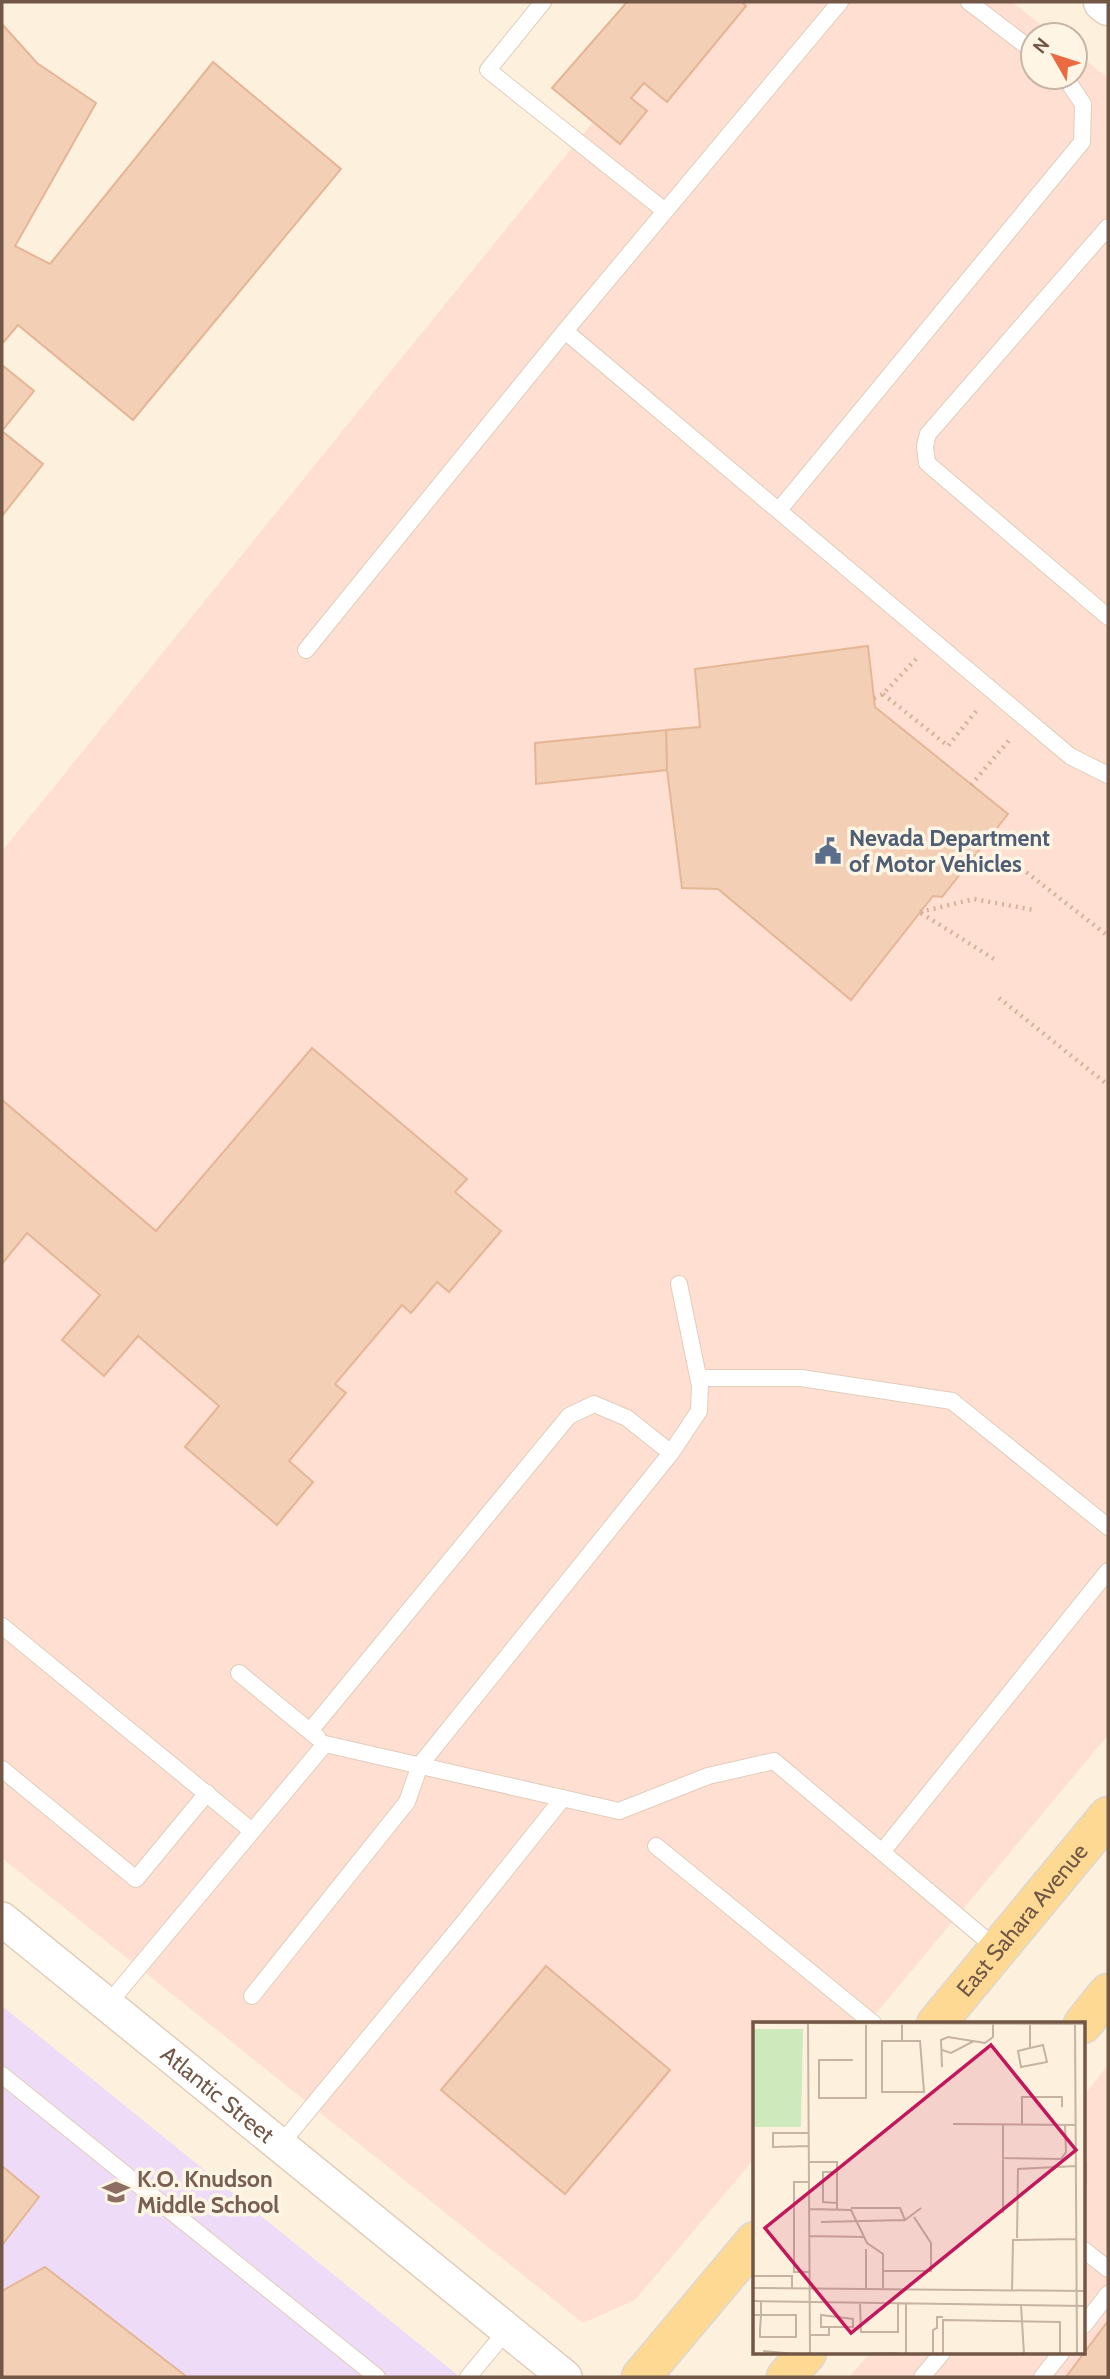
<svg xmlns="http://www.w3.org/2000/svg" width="1110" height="2379" font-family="Cabin,sans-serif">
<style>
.commercial{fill:#fedfd1}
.education{fill:#eedbf8}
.building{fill:#f3cfb5;stroke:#e5b695;stroke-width:2}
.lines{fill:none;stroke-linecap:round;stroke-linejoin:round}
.service-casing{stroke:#e0cdba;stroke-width:18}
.minor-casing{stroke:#e0cdba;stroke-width:36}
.secondary-casing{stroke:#e6ceb8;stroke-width:41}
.primary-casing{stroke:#ddd7d3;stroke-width:41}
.path{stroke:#d7b299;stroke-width:4.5;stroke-dasharray:2 5;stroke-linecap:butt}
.service{stroke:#fff;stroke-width:16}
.minor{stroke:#fff;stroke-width:33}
.secondary{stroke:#fff;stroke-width:38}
.primary{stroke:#fed994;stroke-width:38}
.labels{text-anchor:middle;stroke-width:7;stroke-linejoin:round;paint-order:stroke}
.service-label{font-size:23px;font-weight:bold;fill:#4e5e75;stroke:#fff5e4;text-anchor:start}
.street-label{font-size:23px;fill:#735746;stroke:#fff5e4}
.education-label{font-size:23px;font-weight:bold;fill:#785e54;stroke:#fff5e4;text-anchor:start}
.inset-road{fill:none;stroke:#c6b3a1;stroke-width:2}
.view{fill:#c2185b;fill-opacity:0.15;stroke:#c2185b;stroke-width:3.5}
.inset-edge{fill:none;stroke:#735746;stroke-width:3.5}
</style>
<rect width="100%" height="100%" fill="#fdf1de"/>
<g class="commercial">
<path d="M690 2H1012L1054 35H1033V77H1075V52L1108 78V1735L867 2024H755V2158L635 2300 583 2323 2 1858V851Z"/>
<path d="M1108 2065V2377H849L870 2353H1084V2095Z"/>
</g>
<path class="education" d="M2 2006 460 2377H2Z"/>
<g class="building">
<path d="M627 2H742L746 6 667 102 644 83 631 98 647 111 620 144 552 88Z"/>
<path d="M2 24 37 63 96 103 15 246 50 264 213 62 341 169 133 420 18 325 2 344Z"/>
<path d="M2 365 34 391 2 431 43 464 2 516Z"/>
<path d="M868 646 875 707 1008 814 942 897 933 896 851 1000 718 889 682 888 667 770 666 730 700 727 695 669Z"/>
<path d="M666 730 667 770 536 784 535 743Z"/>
<path d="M312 1048 467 1179 455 1192 501 1231 449 1292 437 1282 411 1313 402 1305 335 1384 346 1393 289 1461 313 1482 277 1525 185 1447 219 1406 138 1336 104 1376 62 1340 100 1295 27 1233 2 1264V1100L156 1231Z"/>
<path d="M546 1966 670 2070 565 2194 441 2090Z"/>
<path d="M2 2166 39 2197 2 2245Z"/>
<path d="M45 2267 187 2377H2V2291Z"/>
<path d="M1108 2321V2377H1066Z"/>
</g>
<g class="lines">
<defs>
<g id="service">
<path d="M543 2 488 70 665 211"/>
<path d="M969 2 1033 51"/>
<path d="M1108 227 928 434 925 446 927 463 1108 617"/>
<path d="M565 331 1070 756 1108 775"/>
<path d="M779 510 1082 142 1083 104 1065 77"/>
<path d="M306 650 565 331 840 2"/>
<path d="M699 1378H801L952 1401 1108 1527"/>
<path d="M2 1626 252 1831"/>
<path d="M239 1673 318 1738"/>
<path d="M310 1731 569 1416 594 1404 627 1418 671 1453 699 1411 700 1386 679 1284"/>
<path d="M2 1769 136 1879 207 1793"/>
<path d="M656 1846 874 2024"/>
<path d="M882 1852 1108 1571"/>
<path d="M252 1996 407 1802 420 1765 671 1453"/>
<path d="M108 2004 325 1744 619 1811 708 1776 774 1761 997 1949"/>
<path d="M2 2075 377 2377"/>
<path d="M280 2145 464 1922 563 1798"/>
<path d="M1084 2250 1108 2269"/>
<path d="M1084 2325 1108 2294"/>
<path d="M468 2377 507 2330"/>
<path d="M922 2377 942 2353"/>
<path d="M1042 2377 1061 2353"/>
</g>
<g id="minor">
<path id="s1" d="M2 1919 565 2377"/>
</g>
<path id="secondary" d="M1103 2 1108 6"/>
<g id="primary">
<path id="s2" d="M936 2024 1108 1816"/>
<path d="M1083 2024 1108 1993"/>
<path d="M641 2377 755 2241"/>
<path d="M786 2377 807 2353"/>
</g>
</defs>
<use href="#service" class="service-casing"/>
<use href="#minor" class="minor-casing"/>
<use href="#secondary" class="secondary-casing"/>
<use href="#primary" class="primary-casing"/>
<g class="path">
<path d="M883 694 948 746 977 710"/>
<path d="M874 698 883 694 916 659"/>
<path d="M971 785 1011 738"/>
<path d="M1021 868 1108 936"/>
<path d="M920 912 974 899 1034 910"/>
<path d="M921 913 994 959"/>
<path d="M999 998 1108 1085"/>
</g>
<use href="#service" class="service"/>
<use href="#minor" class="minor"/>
<use href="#secondary" class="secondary"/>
<use href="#primary" class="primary"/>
</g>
<defs>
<symbol id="civic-bare" viewBox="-9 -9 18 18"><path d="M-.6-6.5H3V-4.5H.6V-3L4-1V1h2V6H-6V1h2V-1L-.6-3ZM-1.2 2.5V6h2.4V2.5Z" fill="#5c6f8a" stroke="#fff5e4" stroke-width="2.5" paint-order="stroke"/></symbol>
<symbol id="school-bare" viewBox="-9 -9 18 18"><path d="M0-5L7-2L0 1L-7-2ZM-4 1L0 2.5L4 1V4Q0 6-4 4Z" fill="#8d6e63" stroke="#fff5e4" stroke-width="2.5" paint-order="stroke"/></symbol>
</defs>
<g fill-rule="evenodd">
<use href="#civic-bare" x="809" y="832" width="38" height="38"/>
<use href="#school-bare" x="97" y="2173" width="38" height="38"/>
</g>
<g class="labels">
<g class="service-label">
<text x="849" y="846">Nevada Department<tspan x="849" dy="26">of Motor Vehicles</tspan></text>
</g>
<g class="street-label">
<text dy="8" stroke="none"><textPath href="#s2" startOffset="135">East Sahara Avenue</textPath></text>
<text dy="8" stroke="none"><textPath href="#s1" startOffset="278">Atlantic Street</textPath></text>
</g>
<g class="education-label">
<text x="137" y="2187">K.O. Knudson<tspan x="137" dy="26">Middle School</tspan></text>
</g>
</g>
<g transform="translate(753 2022)">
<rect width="332" height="332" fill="#fdf1de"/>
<path d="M0 7H50L48 105H0Z" fill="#ceeabd"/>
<path class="inset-road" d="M6 1 322 2M55 1 57 332M277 2V26L265 29 268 45 294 40 290 23 277 26M149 19H167L171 70H129V19H149V1M189 28 198 31 221 19M100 38H66V76H113V1M189 45 188 18 195 15 232 21 240 15V1M200 102 323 103M250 102V191M269 102V75H309V85M56 111H20V125L56 124M249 136 308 137 313 130 312 103M56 140H84V188M333 140V163M84 181 70 180V150H84M98 186H147L152 198 168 186M56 187 98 188 114 221 130 232V267M68 200 152 198M56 214 111 215M264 216 265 147 323 144M130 249H178V221L161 195M56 250H41V160H56M0 254H39V266M0 266 333 269M113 267V227M259 269 260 218 323 217M0 279 333 284M107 281 108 310H145V282M153 282V332M268 283 271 332M0 293H43V315H7V308L8 293V280M56 313H76V305H68V293L100 297V305H76M10 329 42 332M107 332 144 331M180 332V308L184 306V295H190M190 332V298L307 300V332M324 332 322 2H333"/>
<path class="view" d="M238 23 323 128 98 311 12 206Z"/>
<rect width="332" height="332" class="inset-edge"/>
</g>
<rect width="1110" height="2379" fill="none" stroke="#735746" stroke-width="7"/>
<g transform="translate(1054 56) rotate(309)"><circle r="33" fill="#fff5e4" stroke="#c7b6a5" stroke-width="2"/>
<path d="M0-5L12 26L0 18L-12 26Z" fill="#eb6a3f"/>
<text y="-10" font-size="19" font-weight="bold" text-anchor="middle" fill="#735746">N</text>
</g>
</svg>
